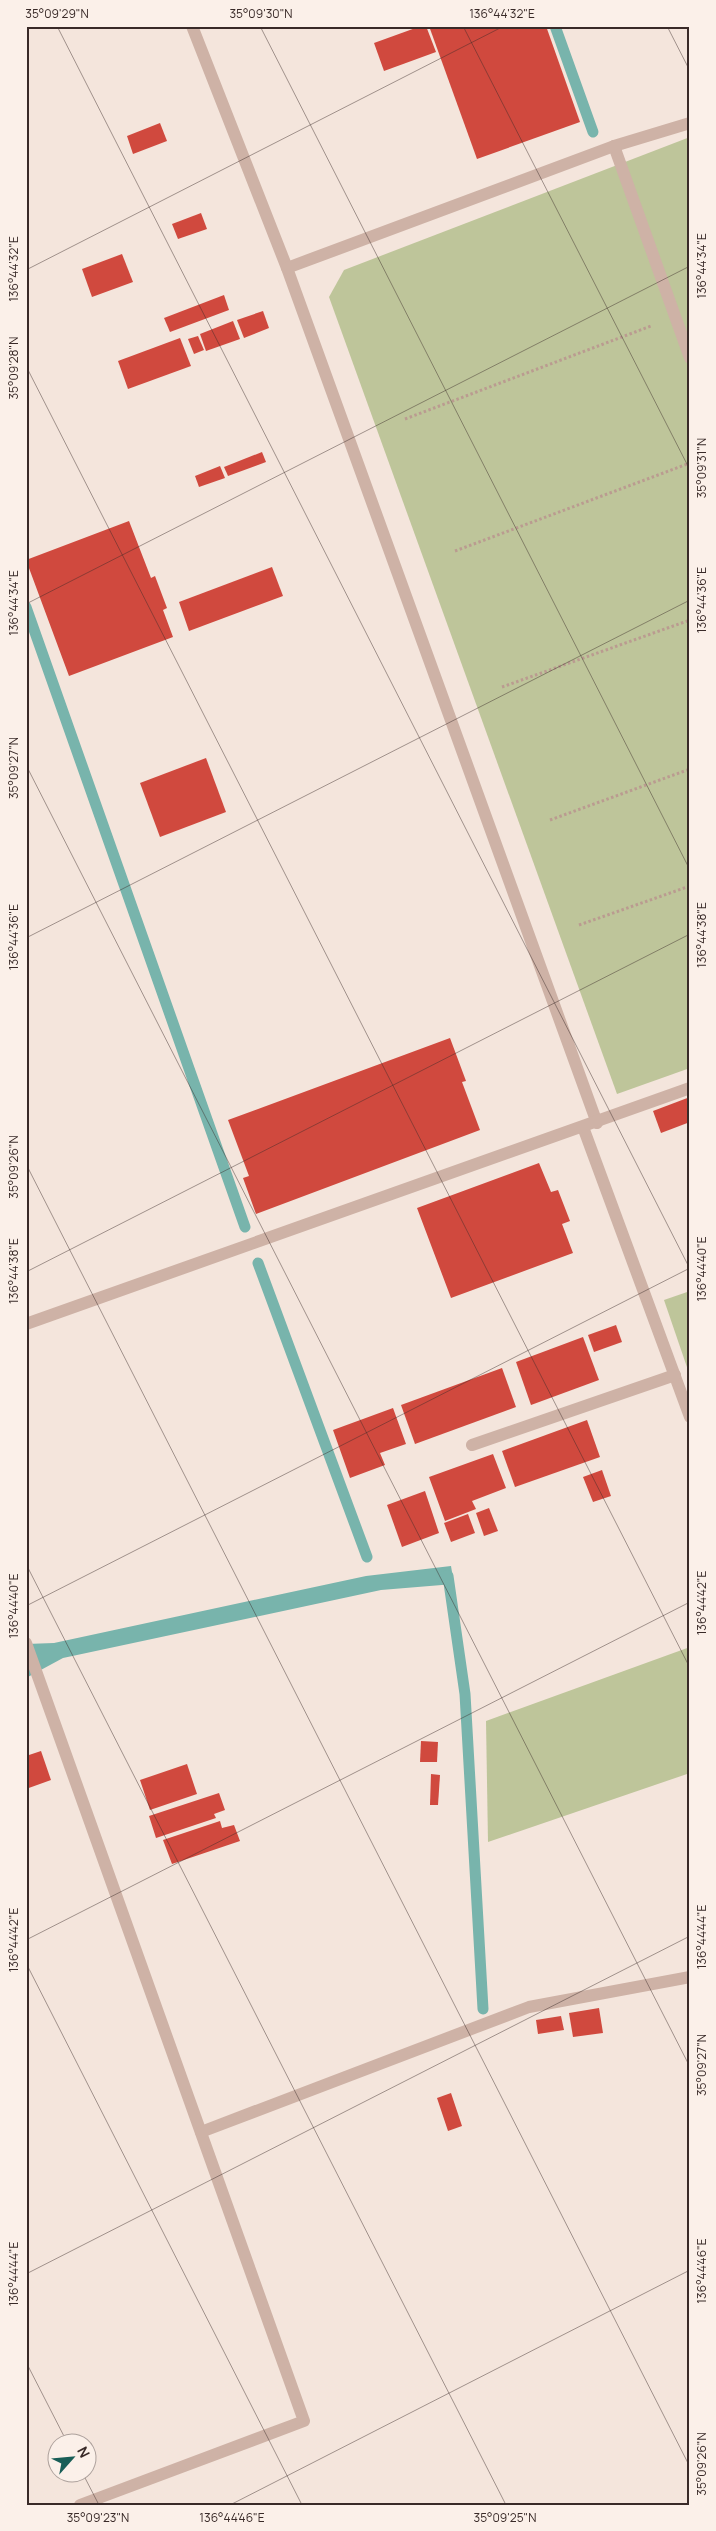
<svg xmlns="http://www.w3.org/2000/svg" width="716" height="2531" font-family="Manrope,sans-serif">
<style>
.green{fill:#bec59a}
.water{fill:#78b4ac}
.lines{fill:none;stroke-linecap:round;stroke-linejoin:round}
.stream{stroke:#78b4ac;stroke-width:11}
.building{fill:#d0493e}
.path{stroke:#ba9b90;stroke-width:3;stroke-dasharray:2.5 2.5;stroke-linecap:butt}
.minor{stroke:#ceb2a6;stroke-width:12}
.ticks{fill:none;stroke:#392a28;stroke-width:1;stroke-opacity:0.45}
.neatline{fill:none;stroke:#392a28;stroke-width:2}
.ticks-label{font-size:12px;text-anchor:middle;fill:#392a28}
</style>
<rect width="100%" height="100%" fill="#f4e5dc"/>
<g class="green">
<path d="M690 137V1068L617 1094 329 297 344 270Z"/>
<path d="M690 1291V1376L664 1300Z"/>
<path d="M690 1647V1773L488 1842 486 1721Z"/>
</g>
<path class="water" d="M451 1566 454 1584 381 1590 63 1658 26 1678V1644L54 1643 366 1576Z"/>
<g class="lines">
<g class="stream">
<path d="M555 26 593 132"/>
<path d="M26 607 245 1227"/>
<path d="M258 1263 367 1557"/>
<path d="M442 1577 448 1576 465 1694 483 2009"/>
</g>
</g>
<g class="building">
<path d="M421 26H426L436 52 384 71 374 43Z"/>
<path d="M429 26H546L580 122 477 159Z"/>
<path d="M160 123 167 141 133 154 127 136Z"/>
<path d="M201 213 207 229 178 239 172 224Z"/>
<path d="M122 254 133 282 92 297 82 269Z"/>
<path d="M224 295 229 310 170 332 164 318Z"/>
<path d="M263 311 269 328 244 338 237 320Z"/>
<path d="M233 321 240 339 206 351 200 334Z"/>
<path d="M198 336 204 350 194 354 188 339Z"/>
<path d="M180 338 191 366 128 389 118 361Z"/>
<path d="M262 452 266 462 228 476 224 467Z"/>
<path d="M220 466 225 478 199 487 195 476Z"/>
<path d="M129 521 151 578 155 576 167 608 163 610 173 637 69 676 26 560Z"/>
<path d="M272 567 283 596 189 631 179 602Z"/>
<path d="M206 758 226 812 160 837 140 783Z"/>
<path d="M450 1038 466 1081 462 1082 480 1130 256 1214 243 1178 249 1176 228 1120Z"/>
<path d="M690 1097V1122L661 1133 653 1111Z"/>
<path d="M539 1163 551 1192 558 1190 570 1221 562 1224 573 1253 451 1298 417 1208Z"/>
<path d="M616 1325 622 1342 594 1352 588 1335Z"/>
<path d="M583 1337 599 1380 531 1405 516 1362Z"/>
<path d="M502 1368 516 1407 415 1444 401 1405Z"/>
<path d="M393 1408 406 1444 380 1453 385 1465 350 1478 333 1430Z"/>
<path d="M587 1420 600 1457 515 1487 502 1451Z"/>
<path d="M493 1454 506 1488 472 1501 476 1509 445 1521 429 1477Z"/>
<path d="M602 1470 611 1496 593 1502 583 1477Z"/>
<path d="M425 1491 439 1533 402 1547 387 1505Z"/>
<path d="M489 1508 498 1531 484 1536 476 1513Z"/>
<path d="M468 1514 475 1533 451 1542 444 1523Z"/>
<path d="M421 1741 438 1742 437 1762H420Z"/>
<path d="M41 1751 51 1780 26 1789V1756Z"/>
<path d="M187 1764 197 1794 150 1810 140 1780Z"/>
<path d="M431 1774 440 1775 438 1805H430Z"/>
<path d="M219 1793 225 1810 214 1814 216 1818 156 1838 149 1816Z"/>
<path d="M220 1821 222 1828 234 1825 240 1841 172 1864 163 1840Z"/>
<path d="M599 2008 603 2033 573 2037 569 2013Z"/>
<path d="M561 2016 564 2030 538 2034 536 2020Z"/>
<path d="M451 2093 462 2126 448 2131 437 2098Z"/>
</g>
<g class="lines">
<g class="path">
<path d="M405 419 651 326"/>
<path d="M455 551 690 463"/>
<path d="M502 687 690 620"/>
<path d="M550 820 690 769"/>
<path d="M579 925 690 886"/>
</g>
<g class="minor">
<path d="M192 26 287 268 597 1123"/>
<path d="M614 146 690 358"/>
<path d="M287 268 614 146 690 123"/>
<path d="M583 1127 690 1417"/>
<path d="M26 1324 690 1088"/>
<path d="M472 1445 675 1375"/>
<path d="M26 1643 304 2421 80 2505"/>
<path d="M201 2132 529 2007 690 1977"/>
</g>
</g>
<path class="ticks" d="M57 26 690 1269M260 26 690 870M463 26 690 470M667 26 690 71M26 270 504 26M26 366 690 1668M26 604 690 266M26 765 690 2067M26 938 690 600M26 1164 690 2467M26 1272 690 934M26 1564 506 2505M26 1606 690 1268M26 1940 690 1602M26 1963 302 2505M26 2274 690 1936M26 2362 68 2444M83 2474 99 2505M230 2505 690 2270"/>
<rect width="716" height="2531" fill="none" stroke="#fbf0e9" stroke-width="55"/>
<g transform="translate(72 2458) rotate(63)"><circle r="24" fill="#fbf0e9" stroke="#ada19c"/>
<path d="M0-4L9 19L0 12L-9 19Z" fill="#195e57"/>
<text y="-8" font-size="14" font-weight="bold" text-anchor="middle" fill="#392a28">N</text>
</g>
<rect x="28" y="28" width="660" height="2476" class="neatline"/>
<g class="ticks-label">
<text x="57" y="18">35°09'29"N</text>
<text x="261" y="18">35°09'30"N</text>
<text x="502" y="18">136°44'32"E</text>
<text transform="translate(702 266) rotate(-90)" y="4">136°44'34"E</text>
<text transform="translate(14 269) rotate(-90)" y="4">136°44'32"E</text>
<text transform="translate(14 368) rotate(-90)" y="4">35°09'28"N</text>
<text transform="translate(702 468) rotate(-90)" y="4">35°09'31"N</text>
<text transform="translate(702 600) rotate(-90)" y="4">136°44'36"E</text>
<text transform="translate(14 603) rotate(-90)" y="4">136°44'34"E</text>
<text transform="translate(14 768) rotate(-90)" y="4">35°09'27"N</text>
<text transform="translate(702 935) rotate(-90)" y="4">136°44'38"E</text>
<text transform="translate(14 937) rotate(-90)" y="4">136°44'36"E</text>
<text transform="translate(14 1167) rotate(-90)" y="4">35°09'26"N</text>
<text transform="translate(702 1269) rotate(-90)" y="4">136°44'40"E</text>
<text transform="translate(14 1271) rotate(-90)" y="4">136°44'38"E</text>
<text transform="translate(702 1603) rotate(-90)" y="4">136°44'42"E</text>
<text transform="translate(14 1606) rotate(-90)" y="4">136°44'40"E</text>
<text transform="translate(702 1937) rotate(-90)" y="4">136°44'44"E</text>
<text transform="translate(14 1940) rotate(-90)" y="4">136°44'42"E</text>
<text transform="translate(702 2065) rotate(-90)" y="4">35°09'27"N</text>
<text transform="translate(702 2271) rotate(-90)" y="4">136°44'46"E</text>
<text transform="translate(14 2274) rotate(-90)" y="4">136°44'44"E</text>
<text transform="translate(702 2464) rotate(-90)" y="4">35°09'26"N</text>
<text x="98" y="2522">35°09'23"N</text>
<text x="232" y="2522">136°44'46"E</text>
<text x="505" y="2522">35°09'25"N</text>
</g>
</svg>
